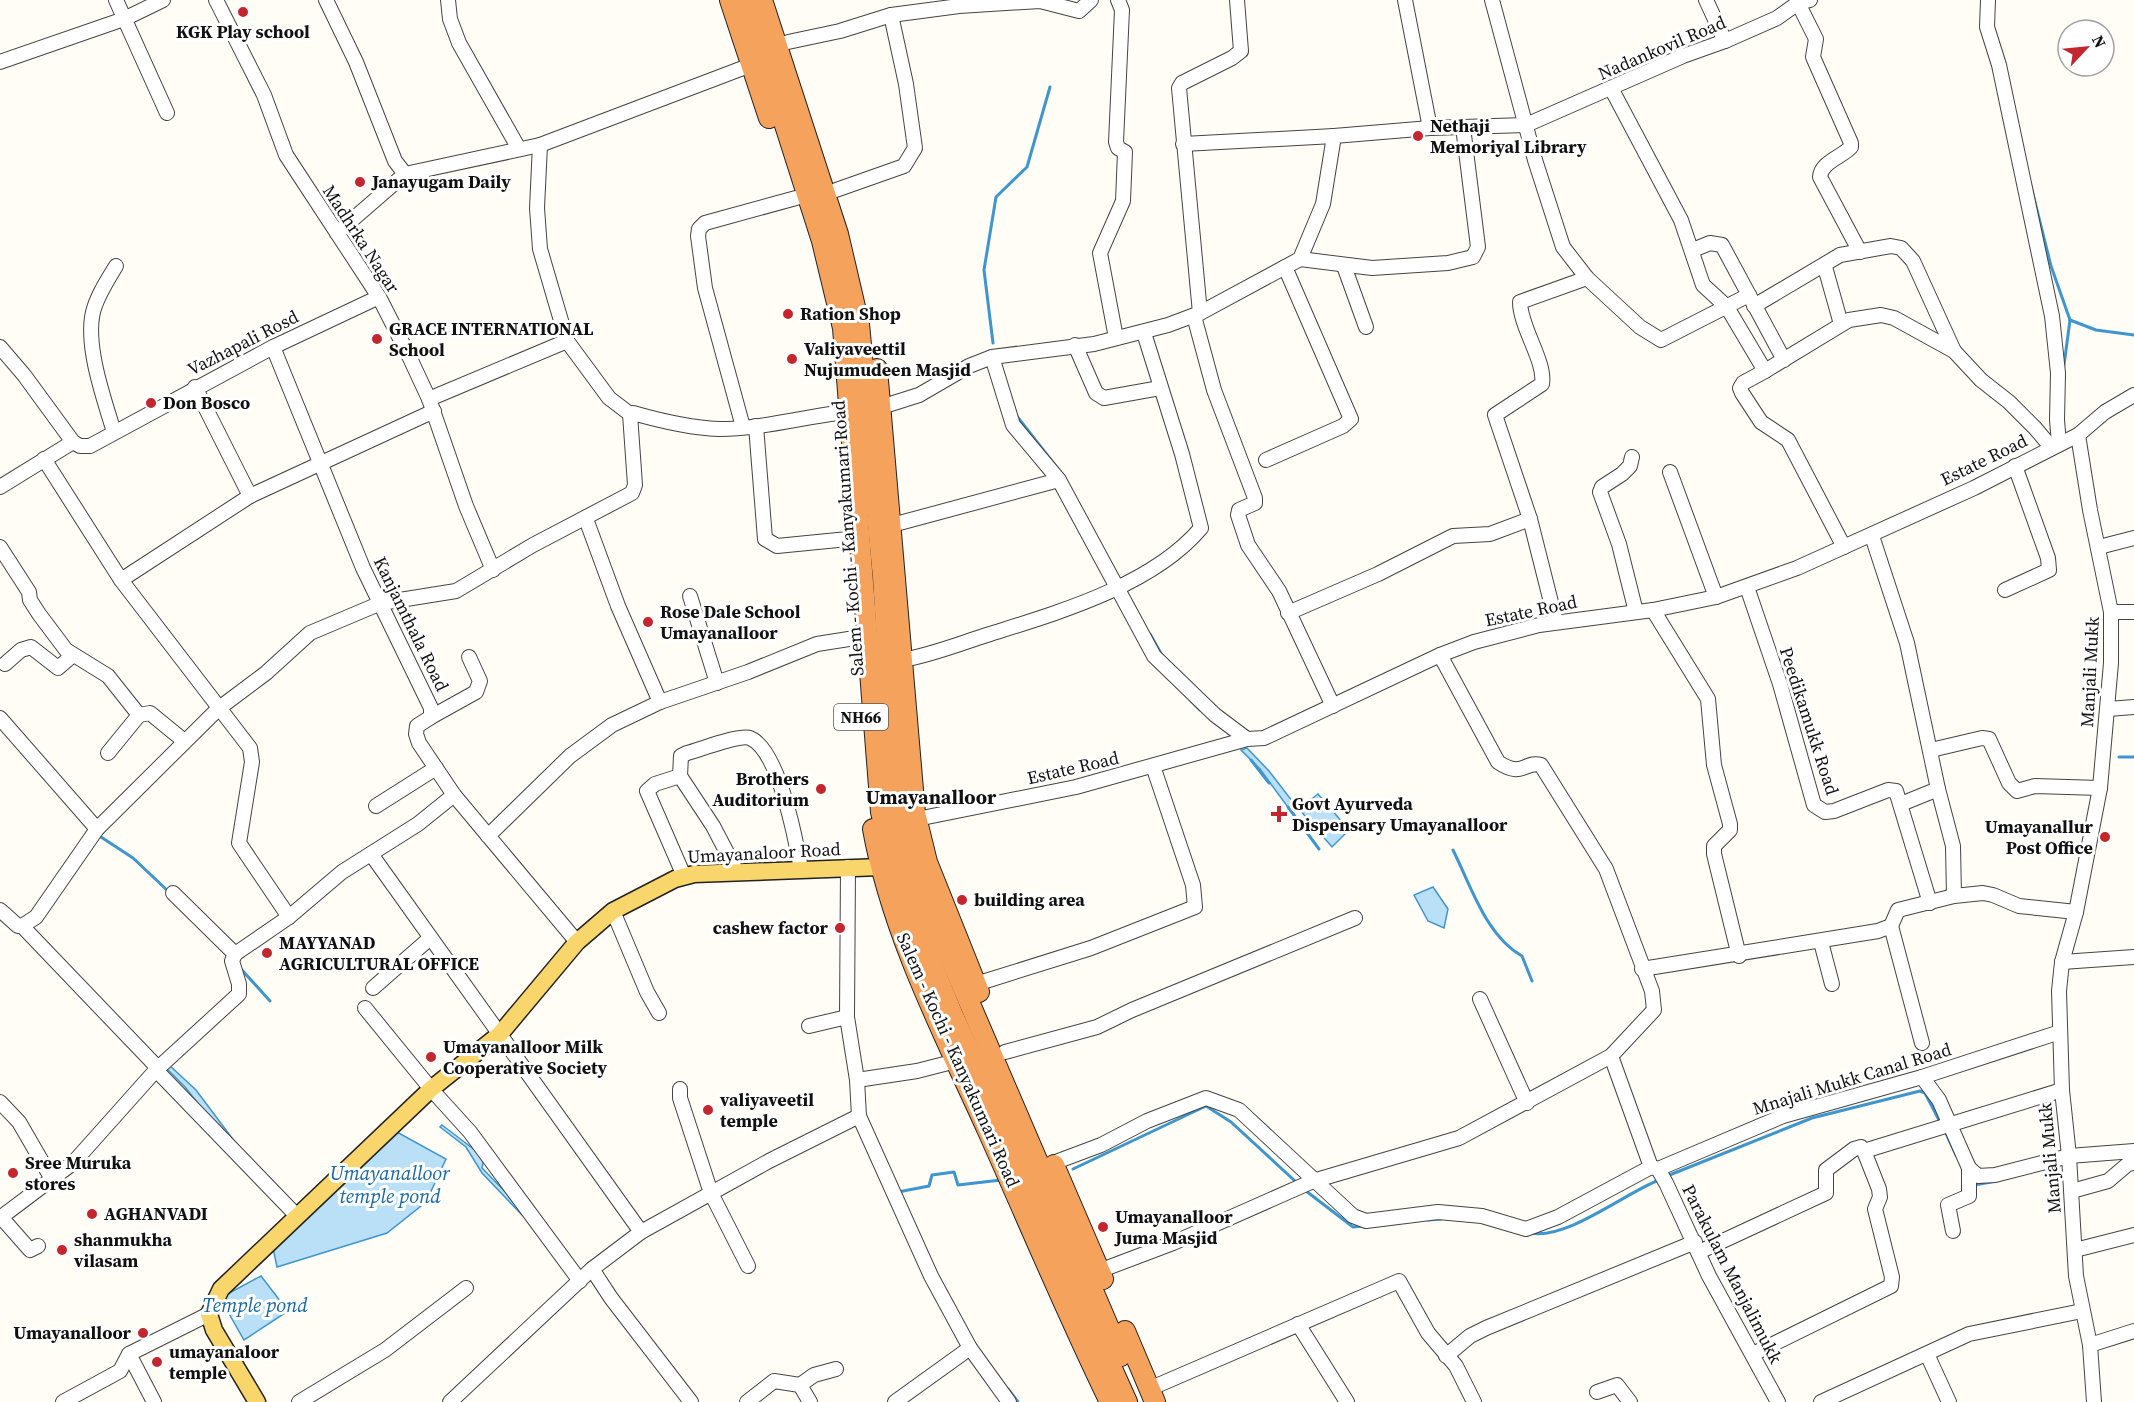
<svg xmlns="http://www.w3.org/2000/svg" width="2134" height="1402" font-family="'Source Serif 4',serif">
<style>
.water{fill:#b9e0f7;stroke:#3f96cf;stroke-width:1.5}
.lines{fill:none;stroke-linecap:round;stroke-linejoin:round}
.stream{stroke:#3f96cf;stroke-width:3}
.minor-casing{stroke:#444;stroke-width:16}
.major-casing{stroke:#222;stroke-width:19}
.highway-casing{stroke:#222;stroke-width:22}
.minor{stroke:#fff;stroke-width:14}
.major{stroke:#f9d66b;stroke-width:16}
.highway{stroke:#f5a25d;stroke-width:20}
.poi-dot{fill:#c4262e;stroke:#fff;stroke-width:2}
.labels{text-anchor:middle;stroke-width:6;stroke-linejoin:round;paint-order:stroke}
.shield{fill:#fff;stroke:#585858;stroke-width:1.5}
.shield-label{font-size:16px;font-weight:bold;fill:#111}
.poi-label{font-size:18px;font-weight:bold;fill:#111;stroke:#fff;text-anchor:start}
.street-label{font-size:18px;fill:#111;stroke:#fff}
.neighbourhood-label{font-size:20px;font-weight:bold;fill:#111;stroke:#fff}
.water-label{font-size:20px;font-style:italic;fill:#1768a6;stroke:#fff}
</style>
<rect width="100%" height="100%" fill="#fffdf5"/>
<g class="water">
<path d="M1247 748 1269 771 1296 806 1290 810 1260 769 1241 750Z"/>
<path d="M1318 794 1349 830 1332 847 1299 809Z"/>
<path d="M1433 887 1448 909 1444 928 1428 921 1414 895Z"/>
<path d="M168 1064 196 1090 235 1142 231 1146 185 1087 164 1066Z"/>
<path d="M442 1125 484 1157 482 1168 525 1212 522 1215 482 1173 466 1147 440 1127Z"/>
<path d="M395 1131 446 1159 426 1202 387 1233 277 1267 273 1248Z"/>
<path d="M261 1276 288 1311 244 1340 220 1298Z"/>
</g>
<g class="lines">
<g class="stream">
<path d="M2031 186 2051 266 2070 320 2064 365"/>
<path d="M2070 320 2096 330 2134 335"/>
<path d="M993 343 984 270 996 197 1027 167 1050 87"/>
<path d="M1016 415 1058 469"/>
<path d="M1150 634 1163 657"/>
<path d="M1190 700 1200 710"/>
<path d="M2119 757H2134"/>
<path d="M1251 760 1269 783"/>
<path d="M1288 807 1319 849"/>
<path d="M101 837 133 858 169 892"/>
<path d="M1453 850C1471 886 1486 936 1522 956L1532 981"/>
<path d="M241 969 270 1001"/>
<path d="M1945 1131 1956 1155"/>
<path d="M1073 1169 1206 1106 1231 1122 1295 1181"/>
<path d="M1667 1176 1812 1118 1920 1091 1925 1093 1940 1122"/>
<path d="M1974 1185 1997 1181"/>
<path d="M1306 1191 1353 1227 1364 1226"/>
<path d="M898 1192 929 1186 932 1175 954 1172 958 1185 1001 1180"/>
<path d="M1427 1220 1441 1219"/>
<path d="M1531 1233C1567 1240 1625 1193 1659 1180"/>
<path d="M1008 1389 1018 1402"/>
</g>
<defs>
<g id="minor">
<path d="M116 0 167 113"/>
<path d="M216 0 264 95 286 155 379 297 409 356 429 399 466 506 493 570"/>
<path d="M326 0 356 62 395 161 405 174 540 145 751 65"/>
<path d="M448 0 450 19 459 43 519 149"/>
<path d="M1405 0 1430 128"/>
<path d="M1492 0 1535 160 1563 247 1587 278 1640 327 1661 340 1749 295"/>
<path d="M1706 0 1725 41"/>
<path d="M1988 0 1987 27 1999 65 2052 316 2058 373 2057 420 2059 444"/>
<path d="M1798 3 1816 39 1813 57 1851 143V147C1842 157 1821 162 1820 177L1860 252"/>
<path d="M788 42 840 31 891 15 959 6 1040 1 1079 11 1091 0"/>
<path d="M0 62 124 19 163 0"/>
<path d="M1611 88 1681 220 1703 285 1727 307 1765 371 1743 383 1740 388 1742 393 1761 422 1788 440 1844 547"/>
<path d="M1183 144 1334 136"/>
<path d="M540 145 537 208 540 249 567 341 609 398 630 414"/>
<path d="M836 190 904 166 915 148 906 84 891 15"/>
<path d="M337 233 405 174"/>
<path d="M1693 250 1710 243 1722 245 1784 360"/>
<path d="M1300 259 1372 268 1448 263 1473 257 1478 247 1463 127"/>
<path d="M1344 266 1366 327"/>
<path d="M1825 267 1841 324"/>
<path d="M1754 306 1840 255 1891 246 1901 248 1913 261 1954 351"/>
<path d="M1200 313 1179 88 1182 83 1232 58 1241 51 1237 0"/>
<path d="M1194 316 1214 390 1255 498V503L1239 510 1238 515 1248 545 1279 591 1333 706"/>
<path d="M1116 338 1100 253 1123 201 1125 152 1118 148 1116 142 1122 10 1118 0"/>
<path d="M1075 345 1096 393 1104 398 1160 388"/>
<path d="M0 347 24 375 73 442 80 446H90L273 347 379 297"/>
<path d="M273 347 363 568 431 708V717L417 726 416 734 419 743 454 795 577 942"/>
<path d="M992 357 1013 425 1059 480 1154 656 1215 715 1247 739"/>
<path d="M1765 371 1849 320 1881 315 1894 318 1954 351 1981 380 2009 402 2035 428 2051 447"/>
<path d="M195 387 250 496"/>
<path d="M429 399 567 341"/>
<path d="M881 407 919 395 969 366 992 357 1094 344 1168 325 1200 313 1300 259 1323 204 1334 136 1430 128 1526 125 1683 56 1725 41 1777 18 1798 3 1810 0"/>
<path d="M756 426 765 539 777 546 848 539"/>
<path d="M743 427 705 288 698 236 699 229 705 223 796 198"/>
<path d="M114 432C104 399 85 346 93 312 97 296 107 281 116 266"/>
<path d="M2078 435 2090 510 2111 612V663L2100 788 2076 912 2062 962 2059 991 2062 1090 2069 1156 2076 1276 2090 1345 2094 1402"/>
<path d="M1632 457 1630 466 1622 474 1602 487 1600 492 1619 544 1636 612"/>
<path d="M44 459 121 580 250 748 252 762 239 843 289 917"/>
<path d="M1266 460 1343 426 1351 419 1285 267"/>
<path d="M1670 472 1716 597"/>
<path d="M0 487 73 442"/>
<path d="M586 519 618 606 660 702"/>
<path d="M892 525 1059 480"/>
<path d="M1872 536 1907 643 1938 789 1901 804"/>
<path d="M0 547 29 592 30 600 39 614 66 650 108 676 139 715 150 713 183 740"/>
<path d="M2099 547 2134 538"/>
<path d="M121 580 250 496 434 411"/>
<path d="M1747 587 1780 684 1814 805 1825 812 1834 811 1888 790 1896 791 1930 903"/>
<path d="M2005 590 2049 570 2048 558 2015 466"/>
<path d="M690 596 717 683"/>
<path d="M1653 610 1708 699 1714 765 1730 824V830L1714 846V854L1739 956"/>
<path d="M2111 612H2134"/>
<path d="M1288 613 1378 574 1453 536 1490 534 1530 519"/>
<path d="M1556 622 1530 519 1495 415 1542 384C1546 362 1520 327 1520 302L1587 278"/>
<path d="M902 660C932 655 961 643 990 634 1060 612 1153 585 1201 528L1182 454 1144 333"/>
<path d="M5 664 21 650 31 647 58 668 73 655"/>
<path d="M2108 709 2134 707"/>
<path d="M431 717 476 692 480 681 469 657"/>
<path d="M0 718 97 829"/>
<path d="M1931 750 1982 738 1989 739 2009 783 2017 791 2035 786 2100 788"/>
<path d="M108 753 139 715"/>
<path d="M680 776 655 784 647 791 684 876"/>
<path d="M1938 789 1953 846 1954 896"/>
<path d="M376 806 436 768"/>
<path d="M917 819 1076 787 1247 739 1264 738 1440 655 1474 642 1539 625 1653 610 1716 597 1797 568 1974 488 2078 435 2105 412 2134 395"/>
<path d="M488 836 570 756 612 725 660 702 748 672 817 644 855 638"/>
<path d="M371 854 641 1232"/>
<path d="M848 867 847 1017 857 1080 859 1116 931 1276 970 1348 1009 1402"/>
<path d="M737 872 713 826 680 776 681 756 687 753C699 750 740 734 750 738 779 750 796 841 801 869"/>
<path d="M173 893 235 954"/>
<path d="M0 910 18 926H22L36 917 97 829 218 709 266 673 310 633 381 603 456 591 533 545 632 493 635 485 630 414 633 413C661 421 690 428 719 429 759 429 799 418 838 413"/>
<path d="M613 911 647 992 659 1013"/>
<path d="M22 926 158 1068"/>
<path d="M1891 926 1922 1043"/>
<path d="M1821 942 1832 984"/>
<path d="M2062 962 2134 957"/>
<path d="M1642 969 1878 931 1891 926 1898 910 1954 896 1983 893 1993 895 2019 906 2076 912"/>
<path d="M976 984 1091 948 1195 907 1193 885 1153 766"/>
<path d="M373 988 429 939"/>
<path d="M1480 999 1527 1103"/>
<path d="M365 1008 431 1089 470 1132 580 1281"/>
<path d="M809 1026 847 1017"/>
<path d="M1005 1052 1097 1027 1132 1010 1355 918"/>
<path d="M1611 1056 1651 1167"/>
<path d="M156 1070 297 1216"/>
<path d="M1922 1077 1939 1100 1969 1168 1978 1176 1995 1175 2069 1156 2134 1151"/>
<path d="M857 1080 917 1071 956 1061"/>
<path d="M680 1089V1098L711 1193 748 1266"/>
<path d="M0 1102 19 1122 52 1179"/>
<path d="M1864 1151 2062 1090"/>
<path d="M1053 1163 1101 1145 1147 1121 1206 1098 1239 1110 1353 1216 1366 1221 1438 1212 1482 1216 1526 1229 1558 1217 1651 1167"/>
<path d="M1651 1167 1658 1169 1666 1183 1709 1276 1778 1402"/>
<path d="M1658 1169 1783 1116 1922 1077 2060 1032"/>
<path d="M2072 1191 2108 1181 2128 1164 2134 1163"/>
<path d="M1 1217 30 1250 38 1246"/>
<path d="M0 1218 73 1163 156 1070 239 994V984L232 961 235 954 289 917 342 872 418 824 454 795"/>
<path d="M1953 1231 1948 1205 1969 1196V1168"/>
<path d="M2075 1250 2134 1235"/>
<path d="M1699 1252 1826 1193V1170L1854 1149 1861 1147 1864 1151 1879 1189 1880 1197 1875 1209 1892 1277 1891 1286 1753 1354"/>
<path d="M592 1269 641 1232 769 1161 859 1116"/>
<path d="M1099 1271 1173 1243 1313 1181 1459 1138 1611 1056 1654 1010 1652 991 1606 869 1541 765C1525 760 1523 779 1498 762L1440 655"/>
<path d="M1298 1324 1347 1402"/>
<path d="M2090 1345 2134 1331"/>
<path d="M129 1354 154 1402"/>
<path d="M1927 1354 1949 1402"/>
<path d="M1446 1356 1470 1336 1486 1328 1695 1242"/>
<path d="M1149 1389 1399 1281 1428 1333 1456 1366 1474 1402"/>
<path d="M1597 1392 1617 1385 1630 1402"/>
<path d="M63 1402 120 1371 129 1354 209 1314"/>
<path d="M299 1402 385 1350 466 1288"/>
<path d="M450 1402 592 1269 611 1298 691 1402"/>
<path d="M747 1402 774 1381 800 1385"/>
<path d="M810 1402 800 1385 814 1375 836 1369"/>
<path d="M895 1402 970 1348"/>
<path d="M1821 1402 1969 1334 2082 1311"/>
</g>
<path id="major" d="M257 1402 214 1330 209 1314 221 1289 431 1089 500 1034 577 942 613 911 675 879 694 874 881 867"/>
<g id="highway">
<path d="M730 0 769 118"/>
<path d="M745 0 822 241 843 328 881 812 899 884 952 1013 1127 1402"/>
<path d="M762 0 838 234 859 324 883 577 897 808 919 885 1121 1356"/>
<path d="M877 369 915 813 927 862 979 992"/>
<path d="M873 829C892 934 943 1032 987 1129 1028 1220 1066 1312 1110 1402"/>
<path d="M1054 1165 1103 1279"/>
<path d="M1125 1331 1155 1402"/>
</g>
</defs>
<use href="#minor" class="minor-casing"/>
<use href="#major" class="major-casing"/>
<use href="#highway" class="highway-casing"/>
<use href="#minor" class="minor"/>
<use href="#major" class="major"/>
<use href="#highway" class="highway"/>
</g>
<g class="poi-dot">
<circle cx="243" cy="12" r="6"/>
<circle cx="1418" cy="136" r="6"/>
<circle cx="360" cy="182" r="6"/>
<circle cx="788" cy="314" r="6"/>
<circle cx="377" cy="339" r="6"/>
<circle cx="792" cy="359" r="6"/>
<circle cx="151" cy="403" r="6"/>
<circle cx="648" cy="622" r="6"/>
<circle cx="821" cy="789" r="6"/>
<path d="M1276 805h6v6h6v6h-6v6h-6v-6h-6v-6h6z"/>
<circle cx="2105" cy="837" r="6"/>
<circle cx="962" cy="900" r="6"/>
<circle cx="840" cy="928" r="6"/>
<circle cx="267" cy="953" r="6"/>
<circle cx="431" cy="1057" r="6"/>
<circle cx="708" cy="1110" r="6"/>
<circle cx="13" cy="1173" r="6"/>
<circle cx="92" cy="1214" r="6"/>
<circle cx="1103" cy="1227" r="6"/>
<circle cx="62" cy="1250" r="6"/>
<circle cx="143" cy="1333" r="6"/>
<circle cx="157" cy="1362" r="6"/>
</g>
<g class="labels">
<rect class="shield" x="834" y="704" width="54" height="26" rx="4.5"/>
<g class="shield-label">
<text x="861" y="723">NH66</text>
</g>
<g class="poi-label">
<text x="243" y="38" text-anchor="middle">KGK Play school</text>
<text x="1430" y="132">Nethaji<tspan x="1430" dy="21">Memoriyal Library</tspan></text>
<text x="372" y="188">Janayugam Daily</text>
<text x="800" y="320">Ration Shop</text>
<text x="389" y="335">GRACE INTERNATIONAL<tspan x="389" dy="21">School</tspan></text>
<text x="804" y="355">Valiyaveettil<tspan x="804" dy="21">Nujumudeen Masjid</tspan></text>
<text x="163" y="409">Don Bosco</text>
<text x="660" y="618">Rose Dale School<tspan x="660" dy="21">Umayanalloor</tspan></text>
<text x="809" y="785" text-anchor="end">Brothers<tspan x="809" dy="21">Auditorium</tspan></text>
<text x="1292" y="810">Govt Ayurveda<tspan x="1292" dy="21">Dispensary Umayanalloor</tspan></text>
<text x="2093" y="833" text-anchor="end">Umayanallur<tspan x="2093" dy="21">Post Office</tspan></text>
<text x="974" y="906">building area</text>
<text x="828" y="934" text-anchor="end">cashew factor</text>
<text x="279" y="949">MAYYANAD<tspan x="279" dy="21">AGRICULTURAL OFFICE</tspan></text>
<text x="443" y="1053">Umayanalloor Milk<tspan x="443" dy="21">Cooperative Society</tspan></text>
<text x="720" y="1106">valiyaveetil<tspan x="720" dy="21">temple</tspan></text>
<text x="25" y="1169">Sree Muruka<tspan x="25" dy="21">stores</tspan></text>
<text x="104" y="1220">AGHANVADI</text>
<text x="1115" y="1223">Umayanalloor<tspan x="1115" dy="21">Juma Masjid</tspan></text>
<text x="74" y="1246">shanmukha<tspan x="74" dy="21">vilasam</tspan></text>
<text x="131" y="1339" text-anchor="end">Umayanalloor</text>
<text x="169" y="1358">umayanaloor<tspan x="169" dy="21">temple</tspan></text>
</g>
<g class="street-label">
<text transform="translate(1662 48) rotate(-23)" y="6">Nadankovil Road</text>
<text transform="translate(361 239) rotate(57)" y="6">Madhrka Nagar</text>
<text transform="translate(243 343) rotate(-27)" y="6">Vazhapali Rosd</text>
<text transform="translate(1984 460) rotate(-26)" y="6">Estate Road</text>
<text transform="translate(848 538) rotate(-94)" y="6">Salem - Kochi - Kanyakumari Road</text>
<text transform="translate(1531 611) rotate(-12)" y="6">Estate Road</text>
<text transform="translate(411 624) rotate(64)" y="6">Kanjamthala Road</text>
<text transform="translate(2090 672) rotate(-87)" y="6">Manjali Mukk</text>
<text transform="translate(1809 721) rotate(72)" y="6">Peedikamukk Road</text>
<text transform="translate(1073 768) rotate(-13)" y="6">Estate Road</text>
<text transform="translate(764 853) rotate(-3)" y="6">Umayanaloor Road</text>
<text transform="translate(958 1060) rotate(66)" y="6">Salem - Kochi - Kanyakumari Road</text>
<text transform="translate(1852 1079) rotate(-17)" y="6">Mnajali Mukk Canal Road</text>
<text transform="translate(2050 1158) rotate(-95)" y="6">Manjali Mukk</text>
<text transform="translate(1732 1274) rotate(63)" y="6">Parakulam Manjalimukk</text>
</g>
<g class="neighbourhood-label">
<text x="931" y="804">Umayanalloor</text>
</g>
<g class="water-label">
<text x="390" y="1180">Umayanalloor<tspan x="390" dy="23">temple pond</tspan></text>
<text x="255" y="1312">Temple pond</text>
</g>
</g>
<g transform="translate(2086 48) rotate(64)"><circle r="28" fill="#ffffff" stroke="#a0a0a0" stroke-width="1.5"/>
<path d="M0-4.5L10 22L0 15L-10 22Z" fill="#c4262e"/>
<text y="-9" font-size="16" font-weight="bold" text-anchor="middle" fill="#111111">N</text>
</g>
</svg>
